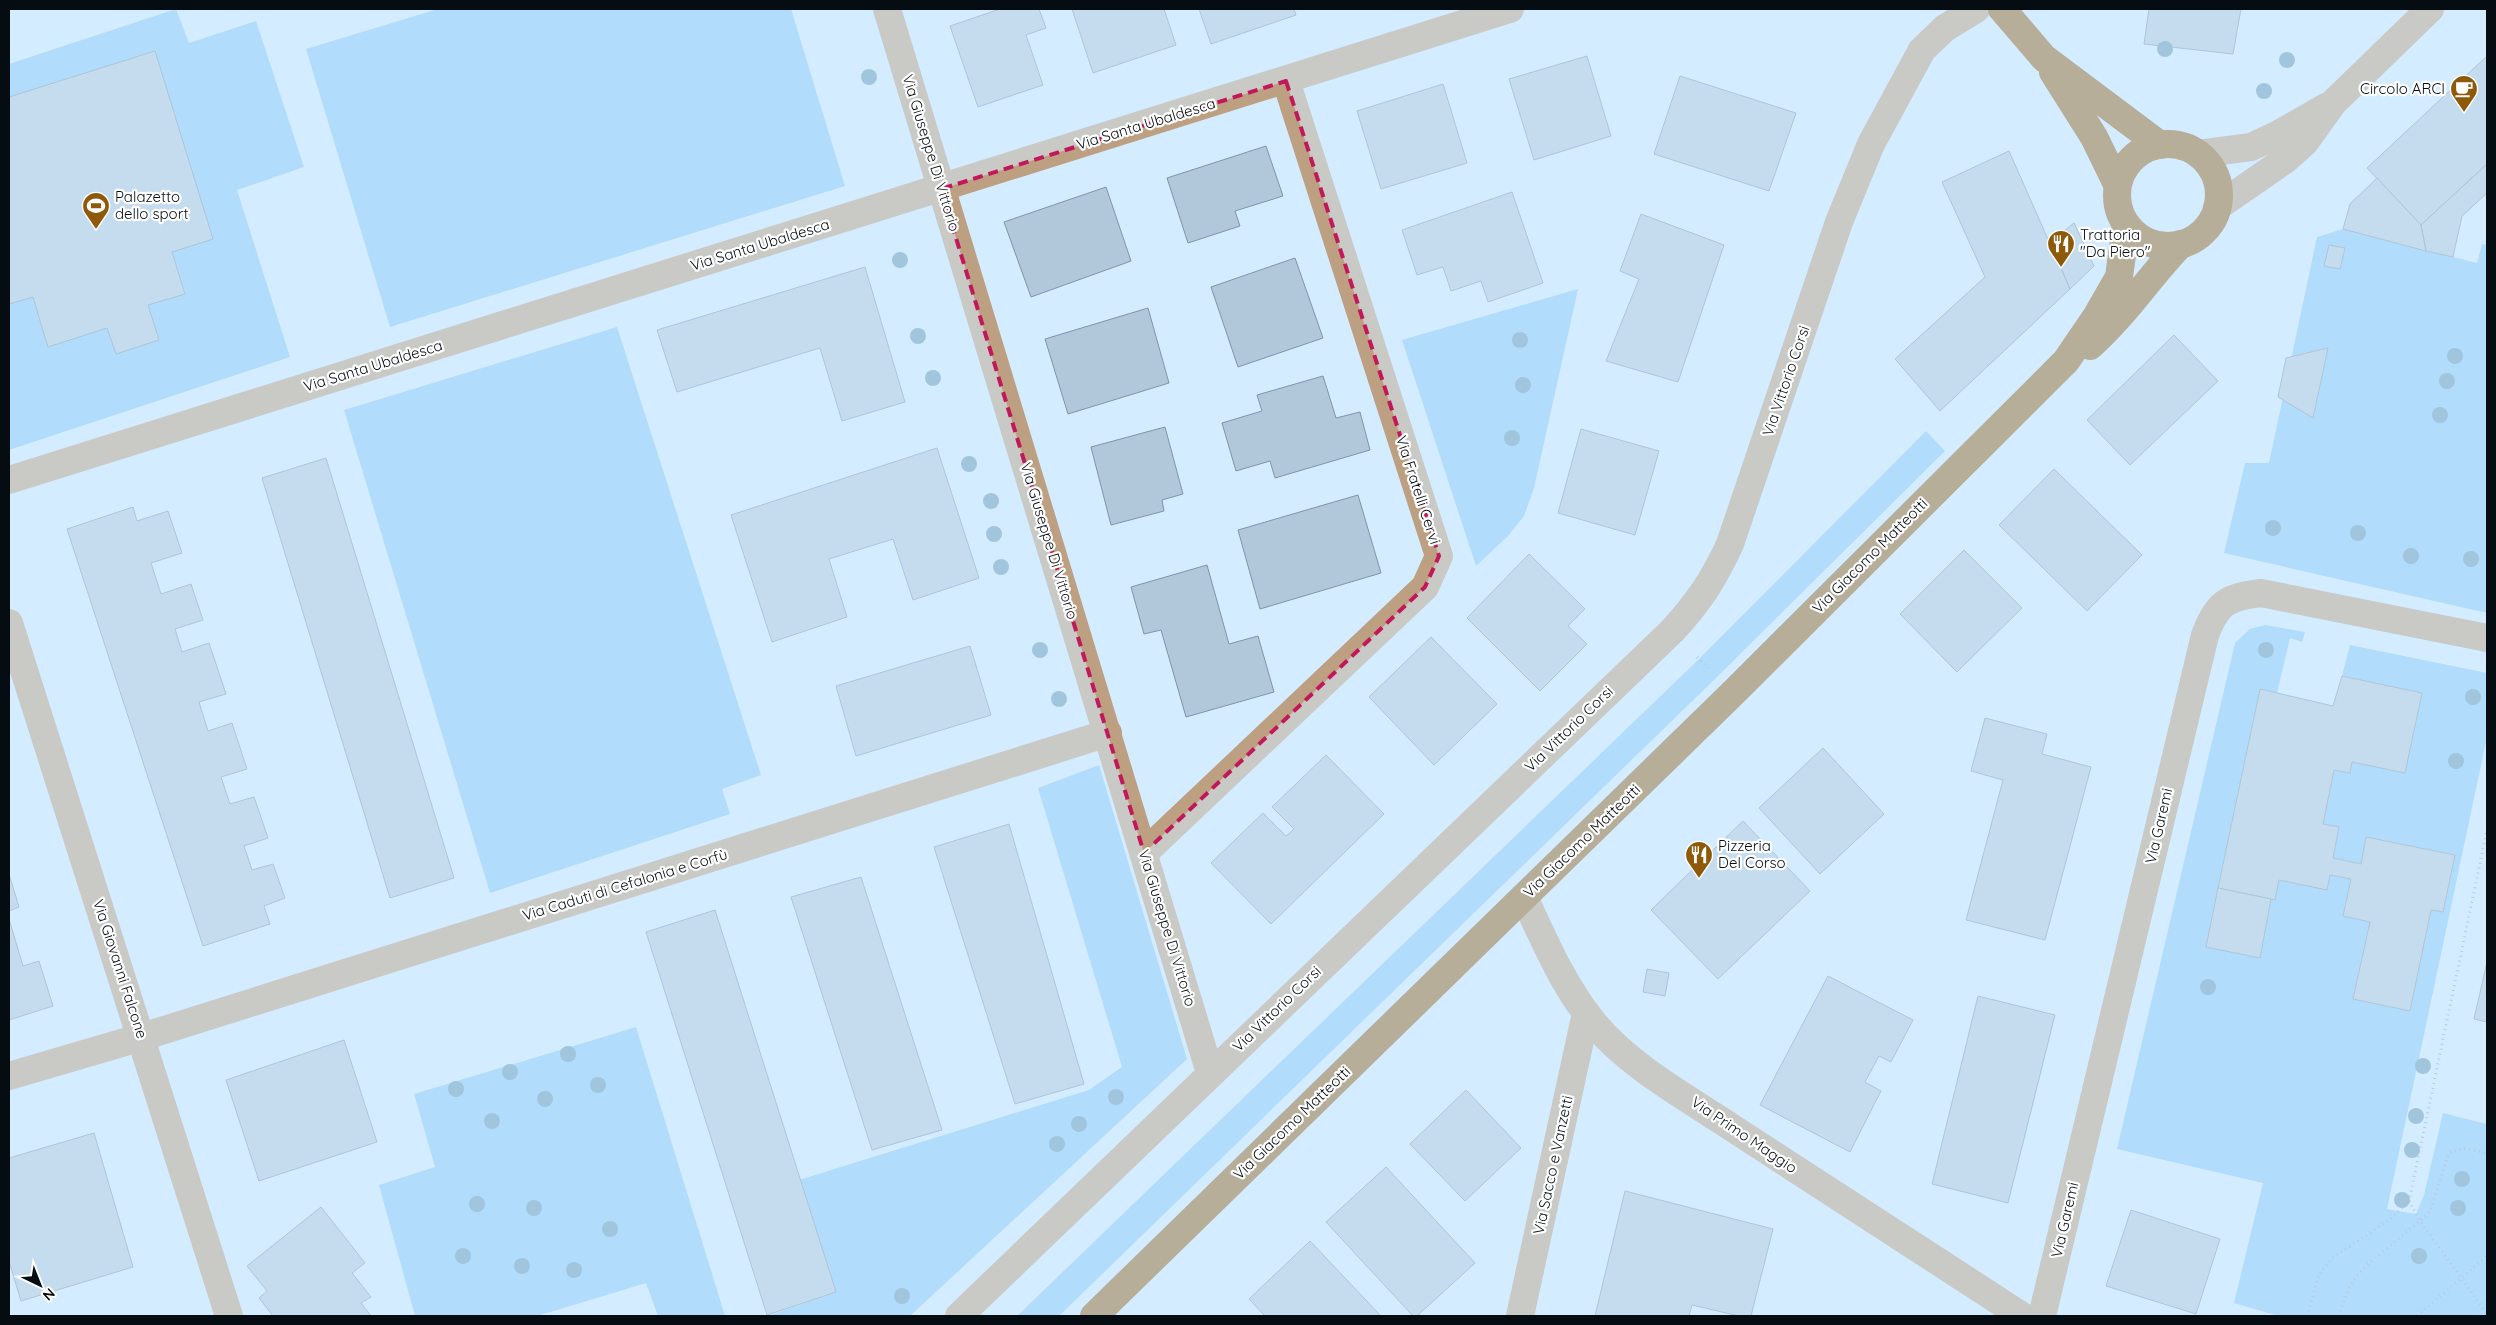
<svg xmlns="http://www.w3.org/2000/svg" width="2496" height="1325" font-family="Quicksand,sans-serif">
<style>
.green{fill:#89c7f6}
.building{fill:#b1c8da;stroke:#7f95a6}
.lines{fill:none;stroke-linecap:round;stroke-linejoin:round}
.path{stroke:#92a4b3;stroke-width:3;stroke-dasharray:1 4;stroke-linecap:butt}
.minor{stroke:#bda081;stroke-width:28}
.major{stroke:#94621e;stroke-width:28}
.tree{fill:#6495b3}
.marked{fill:none;stroke:#c2185b;stroke-width:4;stroke-dasharray:10 6;stroke-linejoin:round}
.labels{text-anchor:middle;stroke-width:4.5;stroke-linejoin:round;paint-order:stroke}
.poi-label{font-size:15px;fill:#050c12;stroke:#fff;text-anchor:start}
.street-label{font-size:15px;fill:#050c12;stroke:#fff}
</style>
<rect width="100%" height="100%" fill="#d4ecff"/>
<g class="green">
<path d="M176 9 189 43 256 21 304 167 237 190 290 357 9 450V64Z"/>
<path d="M438 9H791L845 186 390 327 306 49Z"/>
<path d="M2343 229 2477 263 2482 244 2487 245V613L2224 553 2245 463H2269L2317 237Z"/>
<path d="M1578 289 1534 488 1524 516 1508 536 1476 566 1402 340Z"/>
<path d="M617 327 761 775 722 789 730 814 490 893 344 410Z"/>
<path d="M1926 431 1945 451 1717 677 1059 1316H1017L1699 659Z"/>
<path d="M2265 625 2305 632 2302 642 2290 638 2277 693 2260 690 2218 888 2275 900 2279 880 2330 875 2351 879 2344 916 2370 922 2353 999 2410 1011 2431 910 2443 912 2455 855 2366 837 2361 864 2333 858 2339 827 2323 824 2334 770 2350 773 2352 762 2422 693 2342 676 2350 645 2487 673V737L2387 1209 2416 1214 2424 1195 2443 1113 2487 1124V1316H2278L2234 1303 2263 1183 2117 1149 2235 643 2250 629Z"/>
<path d="M1099 765 1187 1059 910 1316H767L836 1292 799 1180 1089 1090 1122 1067 1038 788Z"/>
<path d="M636 1027 725 1316H658L646 1283 537 1316H415L379 1185 435 1167 414 1094Z"/>
</g>
<g class="building">
<path d="M1000 9H1039L1046 28 1026 35 1043 85 978 107 950 26Z"/>
<path d="M1072 9H1164L1176 45 1093 73Z"/>
<path d="M1199 9H1294L1296 15 1211 44Z"/>
<path d="M2149 9H2241L2233 54 2144 44Z"/>
<path d="M155 51 213 239 172 252 185 294 148 305 159 340 116 354 107 328 48 347 33 297 9 304V97Z"/>
<path d="M1587 56 1611 136 1534 160 1509 79Z"/>
<path d="M2487 56V164L2421 225 2367 168Z"/>
<path d="M1680 76 1796 113 1769 191 1654 154Z"/>
<path d="M1443 84 1467 163 1381 189 1357 111Z"/>
<path d="M1266 146 1283 196 1235 211 1240 226 1188 243 1167 178Z"/>
<path d="M2009 151 2070 289 1940 411 1895 359 1985 277 1942 182Z"/>
<path d="M2487 164V193L2462 216 2453 257 2426 251 2421 225Z"/>
<path d="M2377 178 2421 225 2426 251 2343 229 2350 204Z"/>
<path d="M1106 187 1131 261 1031 297 1004 222Z"/>
<path d="M1512 192 1543 283 1488 302 1481 281 1451 291 1443 267 1417 275 1402 230Z"/>
<path d="M1641 214 1724 245 1678 382 1606 361 1639 279 1620 271Z"/>
<path d="M2074 223 2094 266 2070 289 2050 242Z"/>
<path d="M2329 245 2345 248 2340 269 2324 266Z"/>
<path d="M1295 258 1323 338 1238 367 1211 287Z"/>
<path d="M865 267 905 402 842 421 820 348 677 392 657 330Z"/>
<path d="M1148 308 1169 383 1068 414 1045 339Z"/>
<path d="M2174 335 2218 381 2130 465 2087 420Z"/>
<path d="M2328 348 2313 418 2278 397 2286 358Z"/>
<path d="M1323 376 1336 418 1360 412 1370 450 1275 478 1270 461 1236 471 1222 423 1262 411 1257 395Z"/>
<path d="M1165 427 1183 494 1162 500 1164 511 1111 525 1091 447Z"/>
<path d="M1581 429 1659 451 1635 535 1558 513Z"/>
<path d="M937 448 979 578 913 600 893 539 829 559 847 617 772 642 731 515Z"/>
<path d="M326 458 454 878 390 898 262 478Z"/>
<path d="M2054 469 2142 555 2087 611 1999 525Z"/>
<path d="M1358 495 1381 573 1260 609 1238 530Z"/>
<path d="M133 507 137 521 168 511 182 553 151 563 161 594 191 584 203 620 175 629 182 652 209 643 226 694 199 702 208 731 232 723 247 769 221 777 230 804 254 797 268 838 244 846 252 870 273 864 285 898 264 906 270 924 203 946 67 529Z"/>
<path d="M1964 550 2022 608 1957 672 1900 614Z"/>
<path d="M1529 554 1585 609 1568 626 1587 644 1540 691 1467 618Z"/>
<path d="M1207 565 1229 644 1258 636 1274 692 1186 717 1161 630 1144 634 1131 587Z"/>
<path d="M1431 637 1497 704 1434 765 1369 697Z"/>
<path d="M970 646 991 715 856 756 836 686Z"/>
<path d="M2342 676 2422 693 2405 773 2352 762 2350 773 2334 770 2323 824 2339 827 2333 858 2361 864 2366 837 2455 855 2443 912 2431 910 2410 1011 2353 999 2370 922 2343 916 2351 879 2330 875 2327 890 2279 880 2275 900 2218 888 2260 689 2333 706Z"/>
<path d="M1985 718 2047 734 2042 754 2091 767 2045 940 1966 920 2003 780 1971 771Z"/>
<path d="M1823 748 1884 814 1820 874 1759 808Z"/>
<path d="M1326 755 1384 814 1271 924 1211 863 1263 813 1286 836 1294 829 1272 807Z"/>
<path d="M1743 821 1810 891 1718 979 1651 910Z"/>
<path d="M1009 824 1084 1084 1015 1104 934 847Z"/>
<path d="M9 874 19 907 9 911Z"/>
<path d="M861 877 942 1130 872 1150 791 897Z"/>
<path d="M2218 888 2271 899 2260 958 2206 947Z"/>
<path d="M715 910 836 1292 767 1315 646 932Z"/>
<path d="M9 919 23 966 39 961 53 1006 9 1020Z"/>
<path d="M2487 962V1022L2474 1019Z"/>
<path d="M1647 969 1669 973 1665 996 1643 992Z"/>
<path d="M1828 976 1913 1020 1891 1062 1879 1056 1865 1082 1881 1091 1850 1152 1760 1105Z"/>
<path d="M1978 996 2055 1015 2008 1203 1932 1184Z"/>
<path d="M344 1040 377 1142 259 1181 226 1080Z"/>
<path d="M1466 1090 1521 1148 1465 1201 1410 1144Z"/>
<path d="M94 1133 133 1267 21 1301 9 1261V1158Z"/>
<path d="M1386 1167 1475 1263 1417 1316H1413L1326 1222Z"/>
<path d="M1625 1191 1773 1229 1751 1316H1739L1692 1305 1689 1316H1595Z"/>
<path d="M321 1207 365 1263 352 1273 371 1297 361 1303 371 1316H273L259 1298 267 1291 247 1266Z"/>
<path d="M2131 1210 2220 1239 2196 1314 2106 1286Z"/>
<path d="M1310 1241 1381 1316H1265L1249 1299Z"/>
</g>
<g class="lines">
<g class="path">
<path d="M1697 657 1708 668"/>
<path d="M2409 1201 2420 1221 2487 1314"/>
<path d="M2307 1316 2319 1274 2331 1259 2389 1220 2409 1201 2487 830"/>
<path d="M2338 1316 2352 1282 2367 1265 2430 1212 2449 1153 2463 1148 2487 1153"/>
<path d="M2417 1316 2487 1256"/>
</g>
<g class="minor">
<path d="M887 9 1210 1073"/>
<path d="M2198 154 2251 147 2277 135 2326 107"/>
<path d="M2217 207 2285 160 2305 142 2333 103 2430 9"/>
<path d="M9 480 1510 9"/>
<path d="M9 623 229 1316"/>
<path d="M1144 853 1425 587 1439 556 1286 81"/>
<path d="M1524 897C1544 940 1563 985 1593 1022 1628 1066 1688 1098 1734 1129 1830 1192 1926 1254 2022 1316"/>
<path d="M9 1076 142 1037 1108 733"/>
<path d="M959 1316 1672 631C1698 603 1714 579 1730 544L1839 222 1871 144 1922 50 1945 28 1976 9"/>
<path d="M1520 1316 1586 1013"/>
<path d="M2042 1316 2205 635C2217 603 2227 597 2261 593L2487 638"/>
</g>
<g class="major">
<path d="M2002 9 2044 58 2160 145"/>
<path d="M2053 72 2094 137 2117 184"/>
<circle cx="2168" cy="195" r="51"/>
<path d="M2090 346C2125 315 2149 277 2181 244"/>
<path d="M1094 1316 1733 693 2066 361 2096 317 2119 277 2126 225"/>
</g>
</g>
<g class="tree">
<circle cx="2165" cy="49" r="8"/>
<circle cx="2287" cy="60" r="8"/>
<circle cx="869" cy="77" r="8"/>
<circle cx="2264" cy="91" r="8"/>
<circle cx="900" cy="260" r="8"/>
<circle cx="918" cy="336" r="8"/>
<circle cx="1520" cy="340" r="8"/>
<circle cx="2455" cy="356" r="8"/>
<circle cx="933" cy="378" r="8"/>
<circle cx="2447" cy="381" r="8"/>
<circle cx="1523" cy="385" r="8"/>
<circle cx="2440" cy="415" r="8"/>
<circle cx="1512" cy="438" r="8"/>
<circle cx="969" cy="464" r="8"/>
<circle cx="991" cy="501" r="8"/>
<circle cx="2273" cy="528" r="8"/>
<circle cx="2358" cy="533" r="8"/>
<circle cx="994" cy="534" r="8"/>
<circle cx="2411" cy="556" r="8"/>
<circle cx="2471" cy="559" r="8"/>
<circle cx="1001" cy="567" r="8"/>
<circle cx="1040" cy="650" r="8"/>
<circle cx="2266" cy="650" r="8"/>
<circle cx="2473" cy="697" r="8"/>
<circle cx="1059" cy="699" r="8"/>
<circle cx="2456" cy="761" r="8"/>
<circle cx="2208" cy="987" r="8"/>
<circle cx="568" cy="1054" r="8"/>
<circle cx="2423" cy="1066" r="8"/>
<circle cx="510" cy="1072" r="8"/>
<circle cx="598" cy="1085" r="8"/>
<circle cx="456" cy="1089" r="8"/>
<circle cx="1116" cy="1097" r="8"/>
<circle cx="545" cy="1099" r="8"/>
<circle cx="2416" cy="1116" r="8"/>
<circle cx="492" cy="1121" r="8"/>
<circle cx="1079" cy="1124" r="8"/>
<circle cx="1057" cy="1144" r="8"/>
<circle cx="2412" cy="1150" r="8"/>
<circle cx="2462" cy="1179" r="8"/>
<circle cx="2402" cy="1200" r="8"/>
<circle cx="477" cy="1204" r="8"/>
<circle cx="534" cy="1208" r="8"/>
<circle cx="2458" cy="1208" r="8"/>
<circle cx="610" cy="1229" r="8"/>
<circle cx="463" cy="1256" r="8"/>
<circle cx="2419" cy="1256" r="8"/>
<circle cx="522" cy="1266" r="8"/>
<circle cx="574" cy="1270" r="8"/>
<circle cx="902" cy="1296" r="8"/>
</g>
<path d="M0 0H2496V1325H0ZM1286 81 1439 556 1425 587 1144 853 941 189Z" fill="#d4ecff" fill-opacity=".55" fill-rule="evenodd"/>
<path class="marked" d="M1286 81 1439 556 1425 587 1144 853 941 189Z"/>
<defs>
<symbol id="cafe-pin" viewBox="-11 -11 22 30"><path d="M0 17L-7.5 6A9.5 9.5 0 1 1 7.5 6Z" fill="#8e5909" stroke="#fff"/><path d="M-5.5-4.5H6V0H3Q3 3.5 0 3.5H-2.5Q-5.5 3.5-5.5 0ZM3-3.2v2h1.7v-2ZM-6 4.5H4V6H-6Z" fill="#fff"/></symbol>
<symbol id="stadium-pin" viewBox="-11 -11 22 30"><path d="M0 17L-7.5 6A9.5 9.5 0 1 1 7.5 6Z" fill="#8e5909" stroke="#fff"/><path d="M0-5a6.5 5 0 1 0 0 10a6.5 5 0 1 0 0-10ZM-3.5-1.8h7v3.6h-7Z" fill="#fff"/></symbol>
<symbol id="restaurant-pin" viewBox="-11 -11 22 30"><path d="M0 17L-7.5 6A9.5 9.5 0 1 1 7.5 6Z" fill="#8e5909" stroke="#fff"/><path d="M-5-6h1v4h1v-4h1v4h1v-4h1v5L-1.5 .5V6h-2V.5L-5-1ZM5-6V6H3V1.5H1.5Q1.5-4 5-6Z" fill="#fff"/></symbol>
</defs>
<g fill-rule="evenodd">
<use href="#cafe-pin" x="2448" y="73" width="32" height="43"/>
<use href="#stadium-pin" x="80" y="190" width="32" height="43"/>
<use href="#restaurant-pin" x="2045" y="228" width="32" height="43"/>
<use href="#restaurant-pin" x="1683" y="839" width="32" height="43"/>
</g>
<g class="labels">
<g class="poi-label">
<text x="2445" y="94" text-anchor="end">Circolo ARCI</text>
<text x="115" y="202">Palazetto<tspan x="115" dy="17">dello sport</tspan></text>
<text x="2080" y="240">Trattoria<tspan x="2080" dy="17">"Da Piero"</tspan></text>
<text x="1718" y="851">Pizzeria<tspan x="1718" dy="17">Del Corso</tspan></text>
</g>
<g class="street-label">
<text transform="translate(1146 124) rotate(-17)" y="5">Via Santa Ubaldesca</text>
<text transform="translate(931 153) rotate(73)" y="5">Via Giuseppe Di Vittorio</text>
<text transform="translate(760 245) rotate(-17)" y="5">Via Santa Ubaldesca</text>
<text transform="translate(373 366) rotate(-17)" y="5">Via Santa Ubaldesca</text>
<text transform="translate(1786 381) rotate(-71)" y="5">Via Vittorio Corsi</text>
<text transform="translate(1418 490) rotate(72)" y="5">Via Fratelli Cervi</text>
<text transform="translate(1049 541) rotate(73)" y="5">Via Giuseppe Di Vittorio</text>
<text transform="translate(1870 556) rotate(-45)" y="5">Via Giacomo Matteotti</text>
<text transform="translate(1569 729) rotate(-44)" y="5">Via Vittorio Corsi</text>
<text transform="translate(2159 826) rotate(-77)" y="5">Via Garemi</text>
<text transform="translate(1582 841) rotate(-44)" y="5">Via Giacomo Matteotti</text>
<text transform="translate(625 885) rotate(-17)" y="5">Via Caduti di Cefalonia e Corfù</text>
<text transform="translate(1167 928) rotate(73)" y="5">Via Giuseppe Di Vittorio</text>
<text transform="translate(120 969) rotate(72)" y="5">Via Giovanni Falcone</text>
<text transform="translate(1277 1009) rotate(-44)" y="5">Via Vittorio Corsi</text>
<text transform="translate(1292 1123) rotate(-44)" y="5">Via Giacomo Matteotti</text>
<text transform="translate(1744 1135) rotate(34)" y="5">Via Primo Maggio</text>
<text transform="translate(1553 1165) rotate(-78)" y="5">Via Sacco e Vanzetti</text>
<text transform="translate(2065 1220) rotate(-77)" y="5">Via Garemi</text>
</g>
</g>
<rect width="2496" height="1325" fill="none" stroke="#050c12" stroke-width="20"/>
<g transform="translate(40 1285) rotate(137)" stroke="#ffffff" stroke-width="4" paint-order="stroke">
<path d="M0-4L9 19L0 12L-9 19Z" fill="#050c12"/>
<text y="-8" font-size="14" font-weight="bold" text-anchor="middle" fill="#050c12">N</text>
</g>
</svg>
